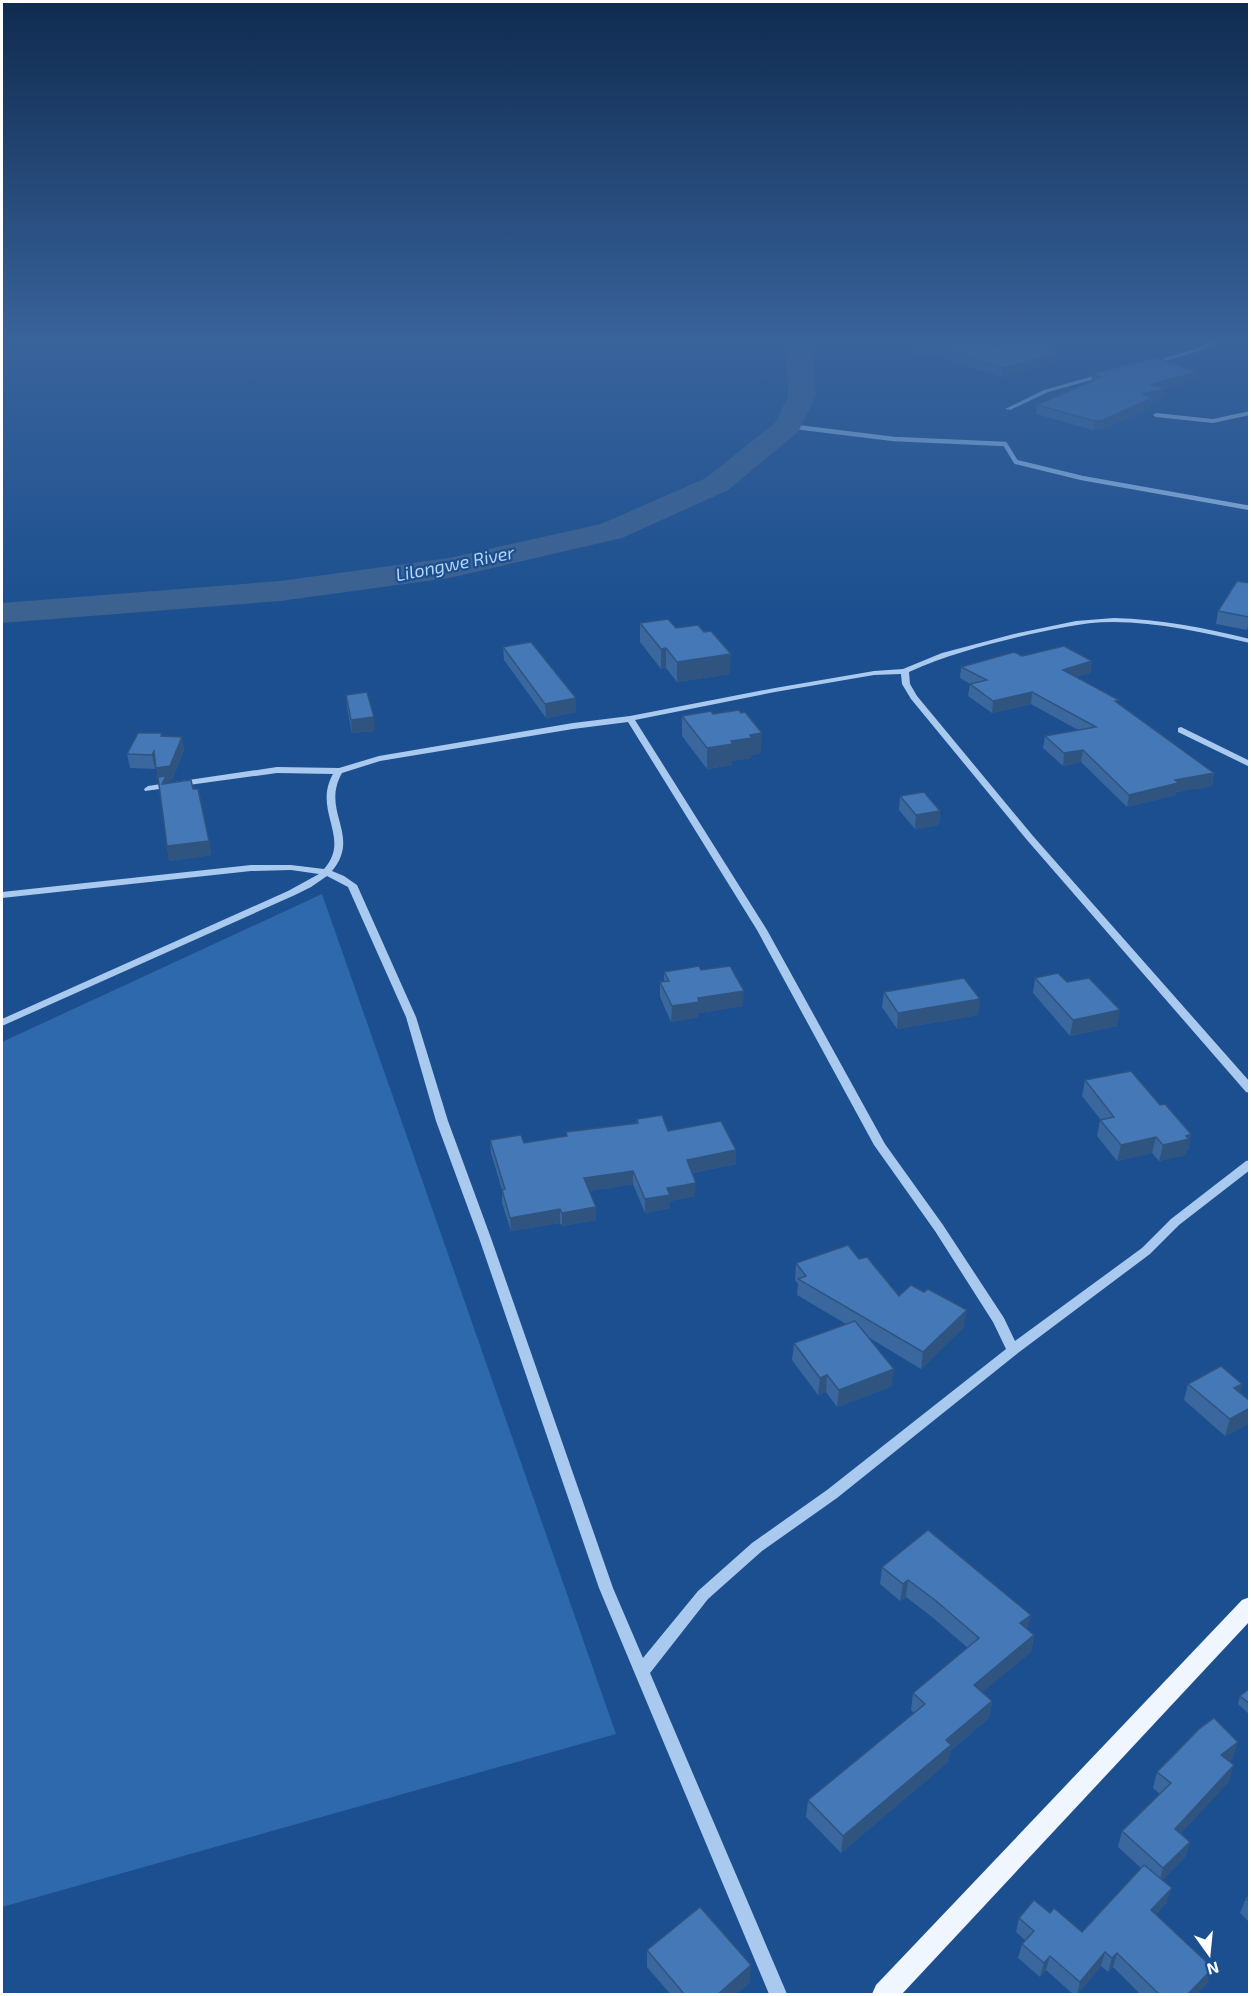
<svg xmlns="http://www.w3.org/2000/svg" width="1251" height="1996" font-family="'Exo 2',sans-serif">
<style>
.green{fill:#2e69ad}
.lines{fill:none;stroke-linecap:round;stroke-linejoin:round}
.stream{stroke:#9cc4f0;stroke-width:4.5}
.river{fill:#3c6290;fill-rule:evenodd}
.minor{fill:#a9c9ee;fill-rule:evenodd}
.major{fill:#f0f6ff;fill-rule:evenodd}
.wall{fill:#3a679d}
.shaded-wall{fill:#305480}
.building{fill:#4478b7;stroke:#305480;stroke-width:1.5}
.labels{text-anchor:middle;stroke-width:4.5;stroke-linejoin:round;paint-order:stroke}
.far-water-label{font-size:18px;font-style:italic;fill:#b5d3f5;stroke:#1b4f8f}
</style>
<rect width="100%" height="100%" fill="#1b4f8f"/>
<path class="green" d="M322 894 616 1734 2 1907V1042Z"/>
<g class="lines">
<path class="stream" d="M788 426 894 439 1005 444 1016 462 1082 478 1250 508"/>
<path class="river" d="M786 339H812L816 396 798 432 728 490 622 538 449 578 280 601 2 623V603L280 581 449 558 601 524 706 478 776 422 788 396Z"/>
<g class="minor">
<path d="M1219 339H1228L1196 352 1151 365 1148 363 1192 350Z"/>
<path d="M1104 373 1107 375 1106 376 1048 392 1010 410 1005 409 1044 390Z"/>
<path d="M1250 411V415L1213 423 1156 417 1153 415 1156 413 1213 419Z"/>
<path d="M1114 618C1160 619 1205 628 1250 639V643C1205 633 1159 622 1113 622 1081 622 1050 630 1018 637 981 646 944 656 909 672L910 684 917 696 1033 836 1250 1082V1093L1246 1092 1027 840 911 699 902 684 901 674 874 675 775 692 635 720 767 930 885 1144 943 1225 1004 1318 1015 1341 1142 1248 1171 1219 1246 1161 1250 1160V1170L1179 1225 1150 1254 1018 1353 837 1498 762 1551 708 1599 650 1673 787 1994H769L599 1588 479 1238 436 1121 406 1017 348 887 327 876 311 887 295 895 2 1026V1019L288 891 319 874 291 870 251 871 2 898V892L251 865H291L324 869C352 838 312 811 333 774L277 773 145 791 144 789 148 786 277 767 339 768 379 756 573 723 630 716 775 688 874 671 903 669 942 653 1014 634 1076 621ZM628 722 757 930 874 1145 935 1231 993 1322 1006 1349 827 1490 752 1543 698 1591 643 1658 613 1588 491 1238 448 1121 416 1017 357 885 344 876 332 871C362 835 320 812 342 773L380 761 573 729Z"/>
<path d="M1181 727 1250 761V767L1178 732V728Z"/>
</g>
<path class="major" d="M1250 1597V1621L902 1994H872L876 1985 1242 1600Z"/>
</g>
<g class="wall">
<path d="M1186 339H1206L1197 343Z"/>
<path d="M995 345 1057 351 1063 352 1061 361 1002 377 946 359V355H913L914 346Z"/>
<path d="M1198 372 1197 380 1164 389 1163 398 1152 401 1151 407 1102 429 1093 430 1036 414 1037 405 1091 381 1092 374Z"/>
<path d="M1250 583V619L1247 630 1216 624 1218 611Z"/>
<path d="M640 623 676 628 730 674 677 682 666 668 661 669 640 642Z"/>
<path d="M503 647 576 698V712L546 718 504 660Z"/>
<path d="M1022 656 1092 661 1090 673 1076 677 1118 704 1214 773 1212 786 1176 792V795L1127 807 1081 762 1063 766 1043 748 1045 736 1078 730 1031 704 992 713 968 696 970 684 960 678 961 667Z"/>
<path d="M346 695 375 731 352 733 347 708Z"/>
<path d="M713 714 761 753 751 755V758L732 761V765L707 769 682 736V716Z"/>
<path d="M163 737H182L184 750 172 780 166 781 167 784 193 789 209 841 211 855 169 861 156 765 155 769 130 768 127 754Z"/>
<path d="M900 796 940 811 939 825 915 829 899 810Z"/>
<path d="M701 970 743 1006 699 1013V1017L671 1022 660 997V982L664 981V972Z"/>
<path d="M1035 978 1067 982 1117 1026 1070 1036 1033 993Z"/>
<path d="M884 992 978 1015 897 1029 882 1007Z"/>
<path d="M1085 1080 1160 1105 1191 1134 1188 1150 1186 1151 1185 1155 1159 1161 1152 1153 1117 1161 1097 1136 1100 1120H1101L1082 1096Z"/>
<path d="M637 1119 668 1131 736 1150V1164L692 1173 695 1196 670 1201V1208L645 1213 633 1184 590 1191 596 1220 562 1226 560 1223 511 1231 502 1203V1190L491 1153 490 1140 524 1143 566 1136V1132L636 1123Z"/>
<path d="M796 1263 899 1296 964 1327 921 1369 868 1337 892 1386 837 1407 826 1392 818 1395 792 1360 794 1343 846 1324 797 1295 798 1284 795 1280Z"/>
<path d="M1188 1384H1242L1240 1393 1250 1401V1423L1225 1436 1184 1400Z"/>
<path d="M882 1567 1028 1630 1034 1635 1031 1652 982 1692 992 1701 989 1718 950 1751 948 1762 841 1853 806 1817 808 1800 914 1713 911 1710 913 1693 968 1648 932 1617 906 1597 900 1601 880 1584Z"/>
<path d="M1250 1688V1715L1238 1704 1240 1696Z"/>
<path d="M1233 1758 1229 1761V1781L1181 1833 1190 1842 1185 1857 1162 1880 1167 1902 1156 1914 1208 1982 1196 1995H1141L1113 1967 1108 1972 1101 1966 1077 1995H1074L1046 1970 1040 1977 1018 1958 1022 1944 1025 1940 1016 1932 1019 1918 1050 1913 1082 1932 1141 1868 1118 1847 1122 1831 1160 1794 1153 1788 1157 1772Z"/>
<path d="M1250 1895V1923L1240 1913 1246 1898Z"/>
<path d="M647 1950 750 1982 735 1995H671L647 1967Z"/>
</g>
<g class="shaded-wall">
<path d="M989 339H1006L987 349 988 340Z"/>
<path d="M1064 339H1078L1049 356 1063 352 1061 361 1002 377 1003 368 1048 349Z"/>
<path d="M1197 339H1206L1197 343Z"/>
<path d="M1198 372 1197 380 1149 392 1151 384Z"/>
<path d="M1165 389 1163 398 1151 401V407L1102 429 1093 430 1095 421 1143 394Z"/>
<path d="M666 648V668L661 669V649Z"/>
<path d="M731 654 730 674 677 682V662Z"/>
<path d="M1092 661 1090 673 1061 682 1063 670Z"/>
<path d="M1032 692 1031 704 992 713 993 701Z"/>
<path d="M576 698V712L546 718 545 704Z"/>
<path d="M374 717 375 731 352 733 351 720Z"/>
<path d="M762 733 761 753 751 755V758L732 761V765L707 769V748L750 735Z"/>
<path d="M182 737 184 750 172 780 166 781 168 790 159 782 156 768Z"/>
<path d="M1083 750 1081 762 1063 766 1064 753Z"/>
<path d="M154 751 156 765 155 769 152 755Z"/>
<path d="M1214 773 1212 786 1176 792V795L1127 807 1129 795 1175 780Z"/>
<path d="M940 811 939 825 915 829 916 815Z"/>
<path d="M209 841 211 855 169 861 167 846Z"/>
<path d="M744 991 743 1006 699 1013V1017L671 1022 672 1006 698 998Z"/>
<path d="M980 999 978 1015 897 1029 898 1013Z"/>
<path d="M1120 1010 1117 1026 1070 1036 1073 1020Z"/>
<path d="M1191 1134 1188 1150 1186 1151 1185 1155 1159 1161 1163 1145Z"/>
<path d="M1156 1137 1152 1153 1117 1161 1121 1145Z"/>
<path d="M736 1150V1164L686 1174 687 1160Z"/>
<path d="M633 1171V1184L584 1192V1178Z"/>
<path d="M696 1183 695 1196 670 1201V1208L645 1213V1199L667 1188Z"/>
<path d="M596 1207V1220L562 1226V1213Z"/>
<path d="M560 1209V1223L511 1231 510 1218Z"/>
<path d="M967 1310 964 1327 921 1369 923 1352Z"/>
<path d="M894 1369 892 1386 837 1407 839 1390Z"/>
<path d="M827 1375 826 1392 818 1395 820 1378Z"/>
<path d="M1242 1384 1238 1401 1234 1388Z"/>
<path d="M1250 1408V1423L1225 1436 1230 1419Z"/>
<path d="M908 1580 906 1597 900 1601 903 1584Z"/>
<path d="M1031 1615 1027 1632 1020 1623Z"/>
<path d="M1034 1635 1031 1652 971 1702 974 1685Z"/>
<path d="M992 1701 989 1718 950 1751 948 1762 841 1853 843 1836 946 1740Z"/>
<path d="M1238 1742 1233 1758 1216 1771 1221 1755Z"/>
<path d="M1234 1765 1229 1781 1170 1845 1175 1829Z"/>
<path d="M1190 1842 1185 1857 1159 1883 1163 1868Z"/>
<path d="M1172 1888 1167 1902 1147 1924 1151 1910Z"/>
<path d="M1105 1952 1101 1966 1077 1995 1080 1982Z"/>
<path d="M1117 1953 1113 1967 1108 1972 1112 1958Z"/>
<path d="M1050 1956 1046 1970 1040 1977 1044 1963Z"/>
<path d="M751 1965 750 1982 735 1995H717Z"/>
<path d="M1213 1968 1208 1982 1196 1995H1187Z"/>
</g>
<g class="building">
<path d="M927 339H989L988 340 987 343 995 345 1007 339H1064L1048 349 1063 352 1003 368 947 350V346H914Z"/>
<path d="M1155 357 1198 372 1151 384 1165 389 1143 394 1152 398 1103 420 1095 421 1037 405 1101 377 1092 374Z"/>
<path d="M1237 581 1250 583 1249 617 1218 611Z"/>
<path d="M668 619 676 628 698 625 704 632 711 631 731 654 677 662 666 648 661 649 640 623Z"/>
<path d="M531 642 576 698 545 704 503 647Z"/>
<path d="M1064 646 1092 661 1063 670 1119 700 1115 701 1214 773 1175 780 1178 783 1129 795 1083 750 1064 753 1045 736 1096 727 1032 692 993 701 970 684 987 680 961 667 1014 652 1022 656Z"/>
<path d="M367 692 374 717 351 720 346 695Z"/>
<path d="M739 710 741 713 745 712 762 733 750 735 752 738 731 741 733 744 707 748 682 716 711 711 713 714Z"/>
<path d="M138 733H162L161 736 182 737 170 766 156 768 154 751 152 755 127 754Z"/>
<path d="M166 776 162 784 191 780 193 789H198L209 841 167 846 158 777Z"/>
<path d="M924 792 940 811 916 815 900 796Z"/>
<path d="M699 966 701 970 730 966 744 991 698 998 699 1002 672 1006 660 982 669 981 664 972Z"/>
<path d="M1058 973 1067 982 1089 978 1120 1010 1073 1020 1035 978Z"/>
<path d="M964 978 980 999 898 1013 884 992Z"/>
<path d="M1131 1071 1160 1105 1165 1104 1191 1134 1186 1136 1189 1139 1163 1145 1156 1137 1121 1145 1100 1120 1114 1117 1085 1080Z"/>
<path d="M662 1115 668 1131 721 1121 736 1150 687 1160 696 1183 667 1188 670 1195 645 1199 633 1171 584 1178 596 1207 562 1213 560 1209 510 1218 502 1190 505 1189 490 1140 521 1135 524 1143 567 1136 566 1132 638 1123 637 1119Z"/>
<path d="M848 1245 859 1259 867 1257 899 1296 911 1285 924 1292 928 1289 967 1310 923 1352 798 1279 806 1276 796 1263Z"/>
<path d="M855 1321 894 1369 839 1390 827 1375 820 1378 794 1343Z"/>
<path d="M1221 1366 1242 1384 1234 1388 1250 1401V1408L1230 1419 1188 1384Z"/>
<path d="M928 1530 1031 1615 1020 1623 1034 1635 974 1685 992 1701 946 1740 951 1745 843 1836 808 1800 925 1704 913 1693 979 1638 935 1600 908 1580 903 1584 882 1567Z"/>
<path d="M1250 1688V1704L1240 1696Z"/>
<path d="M1214 1718 1238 1742 1221 1755 1234 1765 1175 1829 1190 1842 1163 1868 1122 1831 1171 1783 1157 1772 1199 1729Z"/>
<path d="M1144 1865 1172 1888 1151 1910 1213 1968 1187 1995H1160L1117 1953 1112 1958 1105 1952 1080 1982 1050 1956 1044 1963 1022 1944 1034 1931 1019 1918 1034 1900 1050 1913 1054 1908 1082 1932Z"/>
<path d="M1250 1895V1902L1246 1898Z"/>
<path d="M700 1907 751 1965 717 1995H685L647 1950Z"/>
</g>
<linearGradient id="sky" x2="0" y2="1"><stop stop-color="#0f2b4f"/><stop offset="0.55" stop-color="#39639b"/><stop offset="1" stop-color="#39639b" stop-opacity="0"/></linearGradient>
<rect width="1251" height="619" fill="url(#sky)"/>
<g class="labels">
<g class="far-water-label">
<text transform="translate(455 564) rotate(-11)" y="6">Lilongwe River</text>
</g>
</g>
<rect width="1251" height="1996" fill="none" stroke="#ffffff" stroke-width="6"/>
<g transform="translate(1209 1954) rotate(165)" stroke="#1b4f8f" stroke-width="4.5" paint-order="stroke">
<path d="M0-4.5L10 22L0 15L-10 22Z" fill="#ffffff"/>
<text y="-9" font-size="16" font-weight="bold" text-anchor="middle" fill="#ffffff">N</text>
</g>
</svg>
